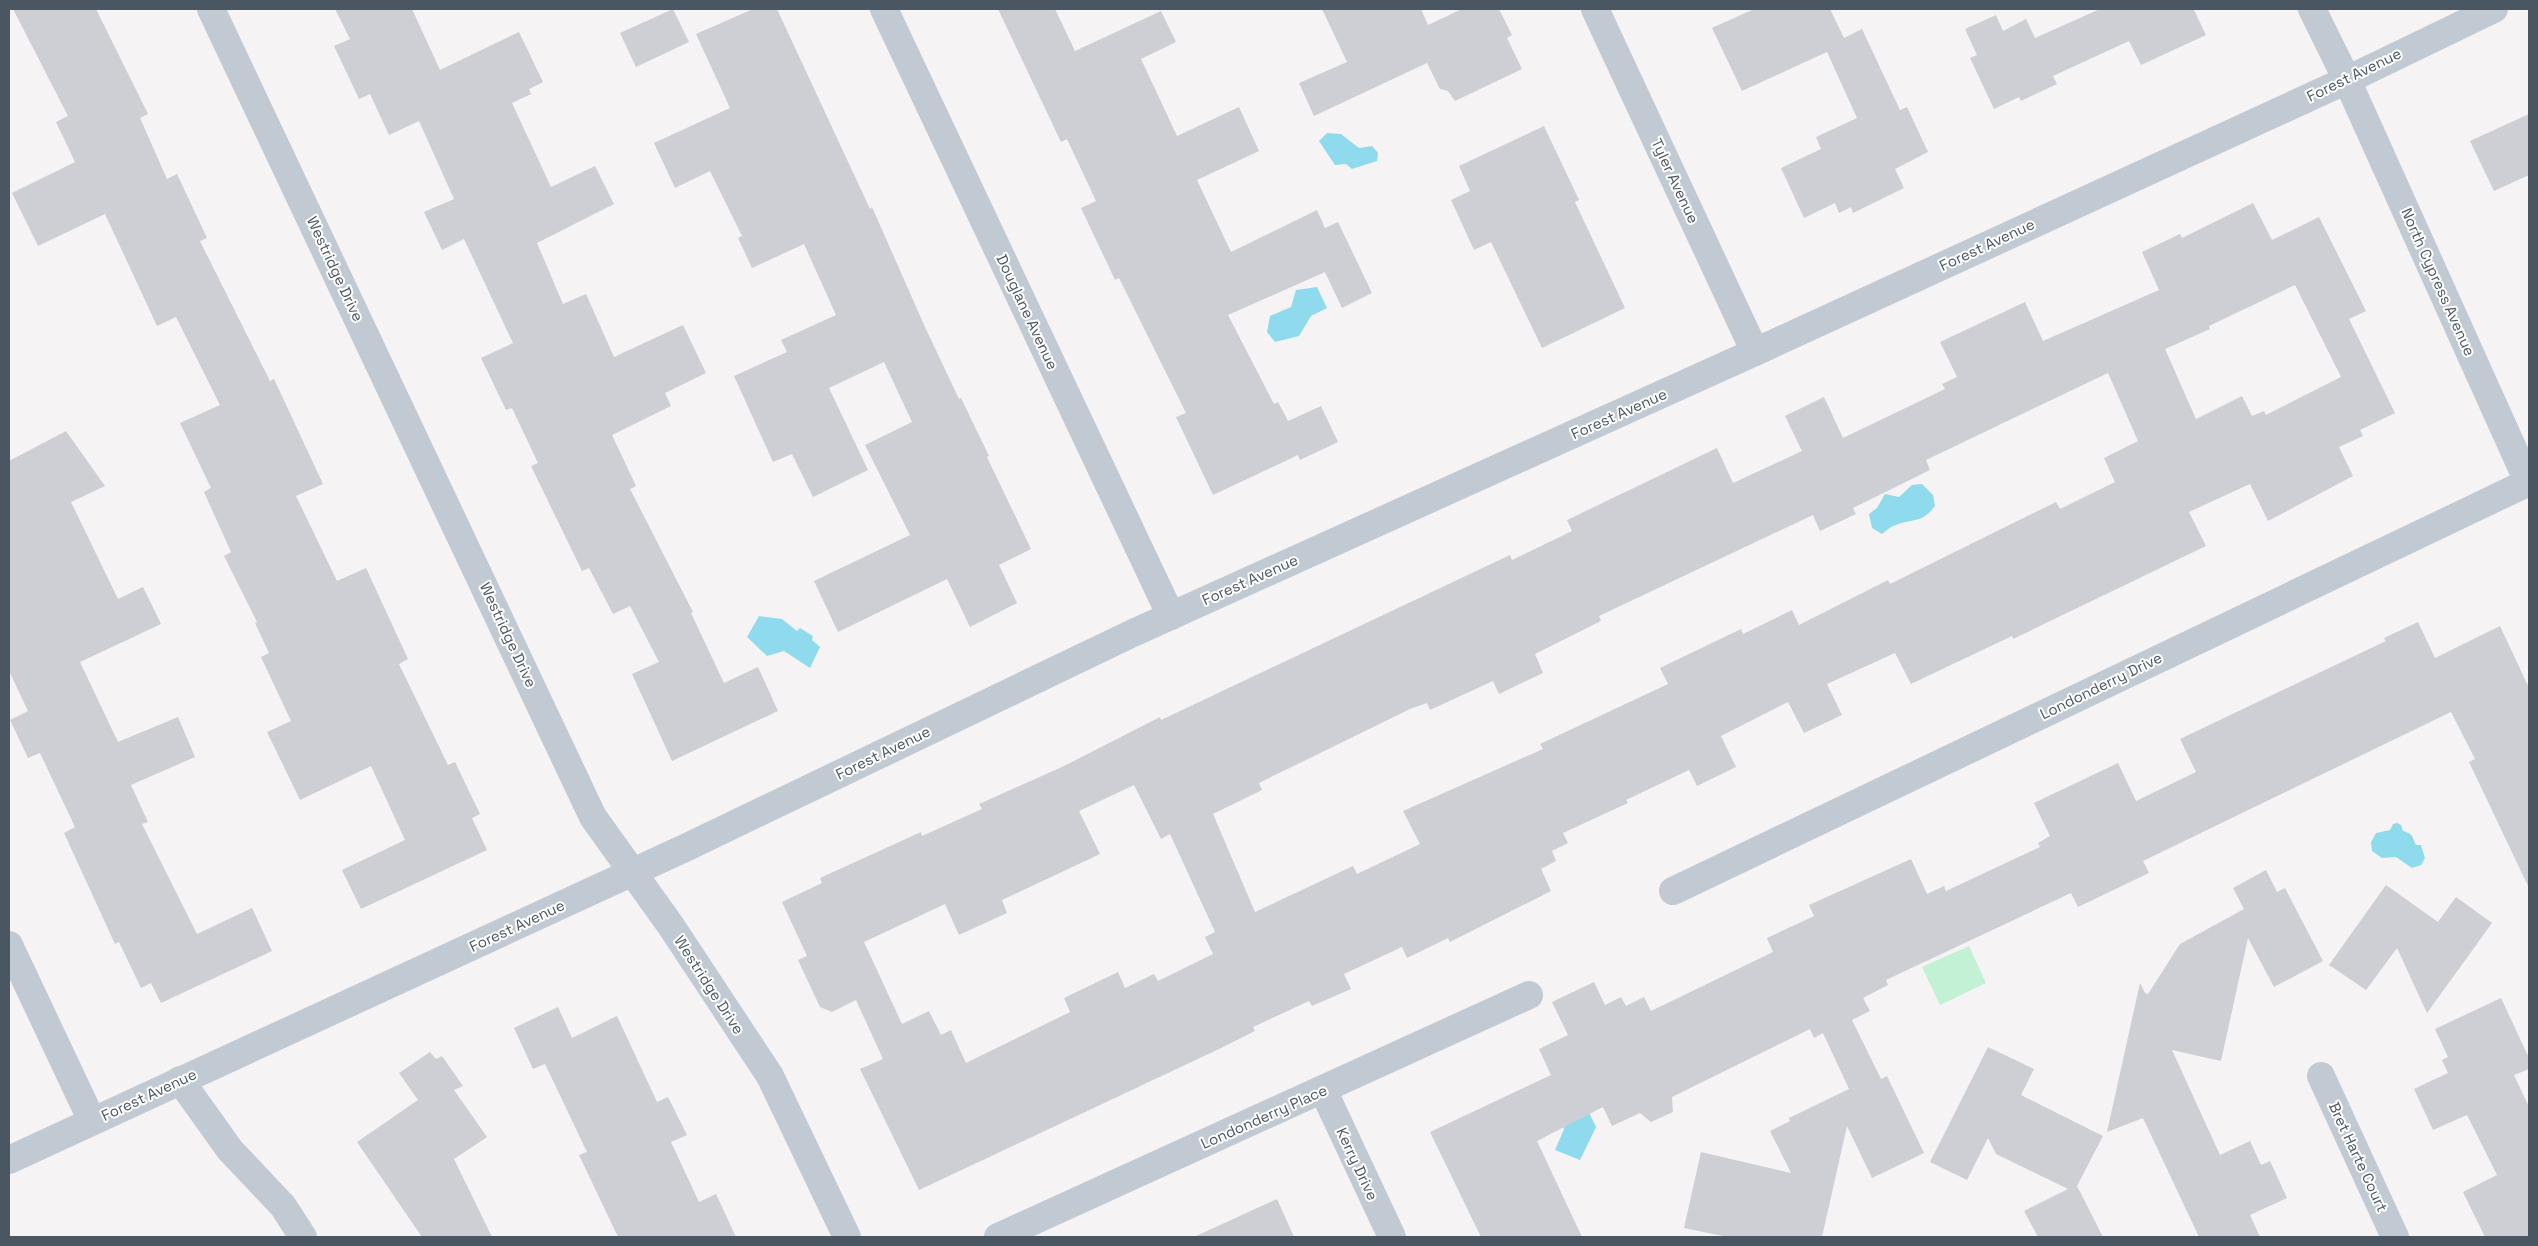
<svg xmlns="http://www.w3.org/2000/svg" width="2538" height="1246" font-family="'Space Grotesk',sans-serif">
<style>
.green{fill:#c3f1d5}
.water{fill:#90daee}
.building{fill:#cdcfd5;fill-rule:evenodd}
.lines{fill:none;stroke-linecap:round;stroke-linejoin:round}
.minor{stroke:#c1cad2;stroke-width:28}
.labels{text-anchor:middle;stroke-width:4;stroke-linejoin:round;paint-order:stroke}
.street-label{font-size:15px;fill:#4a5661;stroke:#fff}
</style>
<rect width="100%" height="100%" fill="#f5f3f3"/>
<path class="green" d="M1969 946 1986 983 1940 1005 1922 967Z"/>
<g class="water">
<path d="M1327 133 1341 134 1359 148 1372 146 1378 153 1377 161 1352 169 1346 164 1335 165 1319 141Z"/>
<path d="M1317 287 1327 308 1311 316 1299 336 1275 342 1267 332 1270 316 1291 307 1296 290Z"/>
<path d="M1922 484 1933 495 1935 506C1921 524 1914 518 1896 525 1891 526 1886 531 1882 534L1872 528 1869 514 1877 508 1885 494 1899 497 1912 485Z"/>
<path d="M759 616 782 619 797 631 800 628 813 636 812 640 820 647 810 668 784 651 767 656 747 637Z"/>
<path d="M2397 823 2401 825 2403 831C2414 834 2412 837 2416 845H2421L2425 858 2421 865 2412 868 2396 857 2382 858 2372 851 2371 842 2376 833 2390 830 2393 824Z"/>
<path d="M1582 1098 1596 1127 1580 1160 1555 1150 1564 1129 1554 1104Z"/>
</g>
<g class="building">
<path d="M13 9H96L148 114 140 118 167 179 177 174 207 238 200 241 270 381 274 379 323 484 296 496 337 581 366 568 408 659 399 664 448 765 455 762 480 814 472 818 487 850 361 909 342 870 405 840 371 766 300 800 267 732 291 721 261 657 269 653 255 623 257 622 224 556 231 552 204 492 211 488 180 423 220 405 176 317 157 326 105 214 38 246 12 193 75 162 56 122 68 116Z"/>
<path d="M335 9H412L440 70 519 32 543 82 529 89 531 94 512 103 551 187 595 166 614 204 537 243 563 304 586 294 614 357 683 325 706 373 665 393 671 406 612 435 636 486 630 489 693 612 691 613 724 683 758 667 778 711 672 761 632 674 659 662 630 606 613 614 589 568 582 571 531 466 538 463 512 408 506 410 481 358 513 343 464 239 442 250 424 212 454 199 419 121 389 135 370 94 359 99 334 46 350 39Z"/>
<path d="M673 9 689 42 636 67 620 33Z"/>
<path d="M753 9H777L870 209 872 207 925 327 959 399 961 398 989 456 987 457 1031 549 999 565 1017 603 970 627 947 579 838 632 814 581 910 535 865 445 912 422 884 362 829 388 868 470 813 497 792 454 773 462 734 376 787 352 781 340 836 315 804 244 752 268 738 238 742 236 710 171 675 188 654 143 730 108 696 34Z"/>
<path d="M998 9H1055L1075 51 1161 11 1176 42 1141 59 1177 136 1239 107 1259 151 1197 180 1231 252 1317 210 1325 228 1338 222 1372 293 1342 308 1325 272 1228 315 1274 404 1278 402 1288 421 1321 406 1338 442 1300 460 1298 455 1213 495 1176 417 1186 413 1119 278 1115 280 1081 208 1096 201 1067 139 1061 142Z"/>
<path d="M1322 9H1421L1428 25 1462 9H1499L1512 35 1507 38 1522 69 1455 101 1448 91 1440 89 1427 63 1314 116 1299 83 1347 62Z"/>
<path d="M1754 9H1830L1844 38 1862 29 1900 110 1907 107 1928 152 1895 169 1904 188 1853 213 1851 207 1839 213 1835 203 1804 218 1781 168 1821 149 1816 137 1857 118 1827 52 1742 91 1712 28Z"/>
<path d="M2100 9H2198L2194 10 2206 35 2141 65 2129 41 2053 76 2057 84 2021 101 2019 97 1994 109 1970 58 1977 55 1965 29 1996 15 2003 31 2026 19 2035 38Z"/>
<path d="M2529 114V175L2494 191 2470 141Z"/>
<path d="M1544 126 1579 200 1575 202 1625 308 1542 348 1491 242 1474 250 1451 200 1470 191 1459 166Z"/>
<path d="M2253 203 2272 240 2319 217 2366 311 2349 319 2395 413 2360 430 2363 436 2339 447 2353 476 2268 521 2250 484 2189 512 2206 546 2013 639 2012 636 1911 684 1895 653 1827 684 1842 715 1804 733 1788 702 1721 736 1736 767 1697 786 1689 770 1626 800 1628 803 1563 833 1568 843 1552 851 1556 861 1541 869 1551 891 1450 942 1448 938 1407 958 1402 947 1344 974 1351 989 1312 1006 1309 1001 1253 1027 1255 1031 1219 1049 919 1190 860 1069 883 1059 856 1000 832 1012 820 1007 798 960 807 956 782 902 822 883 820 878 921 832 922 836 982 809 979 804 1064 766 1160 717 1161 720 1510 555 1512 560 1572 531 1567 520 1717 448 1733 483 1802 451 1785 416 1824 397 1843 438 1945 389 1942 384 1957 377 1940 342 2025 302 2043 341 2159 290 2142 252 2180 234 2182 238ZM2295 285 2341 377 2266 415 2264 411 2252 416 2242 396 2196 419 2165 349 2210 329 2209 326ZM2108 373 2138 441 2104 458 2115 482 2060 509 2056 502 1890 584 1888 580 1799 625 1792 610 1743 634 1741 629 1660 668 1668 684 1540 744 1543 749 1403 811 1420 844 1357 874 1353 866 1255 912 1213 814 1262 790 1259 783 1410 709 1427 703 1430 710 1493 681 1499 694 1543 673 1535 654 1601 621 1599 616 1813 515 1820 531 1856 514 1853 508 1930 470 1926 460ZM1134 785 1161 839 1170 834 1215 932 1205 937 1213 954 1158 981 1154 974 1125 988 1118 972 1064 998 1070 1012 966 1063 951 1030 941 1035 929 1011 902 1024 864 942 945 904 959 935 1007 913 1002 900 1100 854 1079 811Z"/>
<path d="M66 431 105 486 71 502 118 599 143 587 161 624 80 662 118 742 178 717 195 757 131 785 148 822 142 824 197 934 252 908 272 951 161 1003 151 983 141 988 119 942 115 944 64 833 75 827 40 753 28 758 10 720 28 711 9 671V461Z"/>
<path d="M2418 622 2435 658 2500 626 2529 688V888L2469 762 2475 759 2451 712 2143 861 2149 873 2078 907 2071 893 1886 980 1888 985 1863 998 1870 1011 1852 1020 1881 1079 1887 1076 1924 1153 1872 1178 1847 1126 1822 1237H1728L1684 1228 1701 1152 1791 1173 1770 1131 1790 1121 1789 1118 1849 1089 1823 1033 1814 1038 1810 1029 1672 1097 1673 1112 1651 1122 1640 1113 1612 1126 1603 1107 1537 1141 1582 1237H1481L1430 1132 1551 1075 1539 1049 1568 1035 1552 1002 1594 982 1605 1005 1621 997 1626 1006 1644 997 1651 1011 1773 952 1767 938 1814 916 1809 905 1911 859 1927 894 1944 886 1946 891 2040 847 2038 843 2050 836 2034 803 2118 763 2136 801 2196 772 2180 739 2386 641 2384 638Z"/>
<path d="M2266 870 2277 892 2285 888 2323 961 2274 987 2248 938 2221 1061 2172 1050 2220 1155 2250 1141 2261 1165 2270 1161 2287 1198 2250 1215 2260 1237H2199L2143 1118 2107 1132 2140 983 2145 993 2148 994 2180 944 2244 909 2233 888Z"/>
<path d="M2386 885 2438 922 2456 897 2492 923 2427 1013 2397 948 2366 990 2329 965Z"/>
<path d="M2501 998 2529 1058V1069L2514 1075 2529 1107V1237H2485L2463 1192 2497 1175 2467 1115 2433 1130 2414 1089 2448 1073 2442 1060 2448 1057 2435 1029Z"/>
<path d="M558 1007 572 1038 617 1016 657 1102 668 1097 687 1135 671 1142 699 1202 716 1194 736 1237H618L579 1155 587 1152 545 1064 533 1069 514 1028Z"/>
<path d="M1988 1047 2034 1069 2021 1095 2103 1136 2077 1186 2103 1237H2038L2024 1211 2068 1189 1996 1154 1988 1138 1967 1180 1930 1162Z"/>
<path d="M430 1052 436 1059 442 1056 463 1086 454 1090 487 1137 454 1159 492 1237H422L357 1142 418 1100 399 1073Z"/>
<path d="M1277 1199 1294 1237H1194Z"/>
</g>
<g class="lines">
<g class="minor">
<path d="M211 9 593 817 671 926 770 1076 847 1237"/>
<path d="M884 9 1171 616"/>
<path d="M1595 9 1755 352"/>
<path d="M2312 9 2347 80 2529 484"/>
<path d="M1673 891 2529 482"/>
<path d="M9 945 92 1121"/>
<path d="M2321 1076 2395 1237"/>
<path d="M180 1080 230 1150 283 1206 303 1237"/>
<path d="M1323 1090 1392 1237"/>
<path d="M9 1160 685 848 1133 633 1755 352 2347 80 2494 9"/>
<path d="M998 1237 1529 995"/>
</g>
</g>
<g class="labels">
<g class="street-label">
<text transform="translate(2354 75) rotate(-26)" y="5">Forest Avenue</text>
<text transform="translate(1675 181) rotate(65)" y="5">Tyler Avenue</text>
<text transform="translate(1987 245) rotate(-25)" y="5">Forest Avenue</text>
<text transform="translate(335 269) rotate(65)" y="5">Westridge Drive</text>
<text transform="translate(2438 282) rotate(66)" y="5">North Cypress Avenue</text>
<text transform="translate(1027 312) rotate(65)" y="5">Douglane Avenue</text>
<text transform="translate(1619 414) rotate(-24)" y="5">Forest Avenue</text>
<text transform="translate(1250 580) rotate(-24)" y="5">Forest Avenue</text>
<text transform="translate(508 635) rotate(65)" y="5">Westridge Drive</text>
<text transform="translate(2101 686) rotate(-26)" y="5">Londonderry Drive</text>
<text transform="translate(883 753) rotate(-26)" y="5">Forest Avenue</text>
<text transform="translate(517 926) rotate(-25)" y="5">Forest Avenue</text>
<text transform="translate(709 985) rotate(57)" y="5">Westridge Drive</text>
<text transform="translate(149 1095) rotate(-25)" y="5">Forest Avenue</text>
<text transform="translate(1264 1117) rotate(-24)" y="5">Londonderry Place</text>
<text transform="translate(2358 1157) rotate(65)" y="5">Bret Harte Court</text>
<text transform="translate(1357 1164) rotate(65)" y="5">Kerry Drive</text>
</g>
</g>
<rect width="2538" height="1246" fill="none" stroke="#4a5661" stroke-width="20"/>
</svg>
